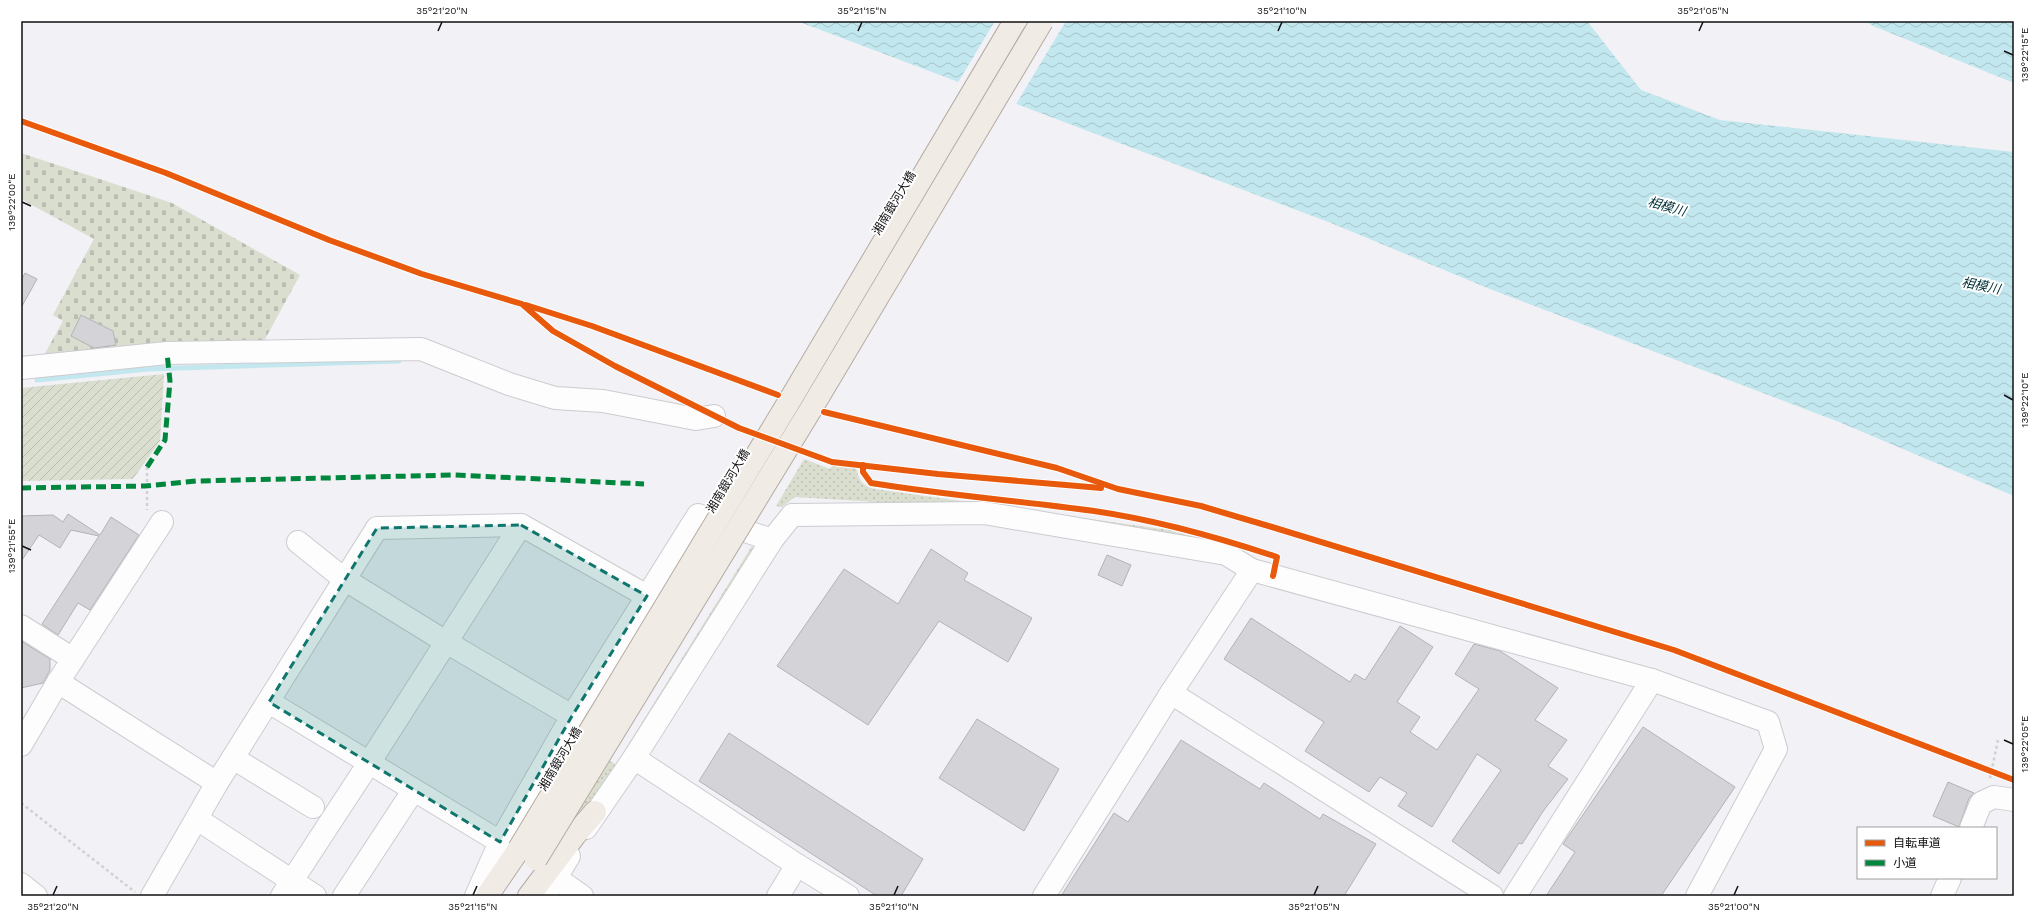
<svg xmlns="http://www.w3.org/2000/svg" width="2035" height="917" font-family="'Work Sans','Noto Sans JP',sans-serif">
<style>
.grass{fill:url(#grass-dots)}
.cemetery{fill:url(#cemetery-stones)}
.garden{fill:url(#garden-furrows)}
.water{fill:url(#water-waves)}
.pier{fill:#f1f1f6}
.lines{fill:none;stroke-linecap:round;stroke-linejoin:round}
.stream{stroke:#c3e7ee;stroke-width:5}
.building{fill:#d4d4d8;stroke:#b3b3b7}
.minor-casing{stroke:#ccccd0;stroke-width:24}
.major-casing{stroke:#b6aba3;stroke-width:24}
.path{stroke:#d1d1d1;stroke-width:2.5;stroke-dasharray:3 3;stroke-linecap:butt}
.minor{stroke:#fdfdfe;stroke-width:22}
.major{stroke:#f1ebe5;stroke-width:22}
.major-bridge-casing{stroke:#b6aba3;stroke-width:24;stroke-linecap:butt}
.major-bridge{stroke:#f1ebe5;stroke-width:22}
.quiet{stroke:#00873e;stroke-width:5;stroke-dasharray:10 5;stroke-linecap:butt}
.cycleway-casing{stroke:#fff;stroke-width:8}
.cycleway{stroke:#e8590c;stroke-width:6}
.marked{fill:#0f766e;fill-opacity:0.2;stroke:#0f766e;stroke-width:3;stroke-dasharray:8 5;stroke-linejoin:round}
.ticks{fill:none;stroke:#101012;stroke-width:1.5}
.labels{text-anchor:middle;stroke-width:4;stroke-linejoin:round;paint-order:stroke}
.street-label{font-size:12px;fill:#101012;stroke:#fff}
.water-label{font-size:13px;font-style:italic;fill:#003137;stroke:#fff}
.neatline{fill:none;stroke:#101012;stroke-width:1.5}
.ticks-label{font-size:10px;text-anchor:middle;fill:#101012}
</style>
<defs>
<pattern id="grass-dots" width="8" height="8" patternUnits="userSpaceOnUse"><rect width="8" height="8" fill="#dadecf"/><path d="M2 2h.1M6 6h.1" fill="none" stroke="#babdb1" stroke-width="1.8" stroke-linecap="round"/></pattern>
<pattern id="cemetery-stones" width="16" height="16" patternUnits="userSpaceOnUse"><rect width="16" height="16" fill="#dadecf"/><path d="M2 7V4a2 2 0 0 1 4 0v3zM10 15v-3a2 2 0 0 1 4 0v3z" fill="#babdb1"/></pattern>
<pattern id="garden-furrows" width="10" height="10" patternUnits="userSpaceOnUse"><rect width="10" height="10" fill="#dadecf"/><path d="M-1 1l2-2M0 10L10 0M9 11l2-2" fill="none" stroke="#babdb1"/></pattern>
<pattern id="water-waves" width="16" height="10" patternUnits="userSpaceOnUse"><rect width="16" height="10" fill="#c3e7ee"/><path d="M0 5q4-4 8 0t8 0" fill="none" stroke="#a6c5cb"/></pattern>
</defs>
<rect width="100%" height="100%" fill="#f1f1f6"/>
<g class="grass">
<path d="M804 459 830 469 832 466 856 468C859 480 862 486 875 489L1169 530 1193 537 1192 541 959 507 795 497 782 507 776 506Z"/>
<path d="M752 546 754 550 630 751 626 748Z"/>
<path d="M610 761 617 765V769L547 858Z"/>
</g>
<path class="cemetery" d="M21 153 172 203 300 275 264 341 43 357 63 321 53 315 94 239 21 199Z"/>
<path class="garden" d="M164 374 160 441 133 479 21 481V388Z"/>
<g class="water">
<path d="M797 21H1587L1641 90 1720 120 2014 152V496L1839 422 1490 289 1331 223Z"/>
<path d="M1865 21H2014V83L1873 26Z"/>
</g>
<path class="pier" d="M995 21H1066L1015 106 957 84Z"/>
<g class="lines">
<path class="stream" d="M37 380 148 369 399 361"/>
</g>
<g class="building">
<path d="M25 273 37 279 21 308V281Z"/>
<path d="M81 315 113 331 116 345 94 348 71 336Z"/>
<path d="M68 514 100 535 111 517 139 535 90 610 78 603 58 635 42 624 99 536 71 530 60 548 39 535 22 560 21 516 53 515 63 522Z"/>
<path d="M931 549 968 573 964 580 1032 618 1008 662 939 621 868 725 777 666 844 569 898 604Z"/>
<path d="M1107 555 1131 565 1122 586 1098 575Z"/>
<path d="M1251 618 1350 682 1355 674 1365 680 1400 626 1433 647 1397 702 1420 717 1410 732 1437 750 1479 689 1455 674 1474 644 1500 651 1558 688 1535 720 1567 740 1548 766 1568 779 1544 810 1522 844 1519 843 1499 874 1452 841 1501 770 1477 754 1432 827 1398 806 1407 793 1380 777 1369 792 1305 751 1324 722 1224 659Z"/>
<path d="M21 641 50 659V670L43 683 21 688Z"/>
<path d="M977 719 1059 769 1024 831 939 778Z"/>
<path d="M1643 727 1735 787 1661 896H1546L1575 852 1563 844Z"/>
<path d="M729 733 923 859 901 896H877L699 781Z"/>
<path d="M1181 740 1260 789 1264 783 1320 819 1323 814 1376 844 1344 896H1061L1114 813 1128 822Z"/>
<path d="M1948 782 1974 793 1969 798 1959 827 1933 816Z"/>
</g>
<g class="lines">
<defs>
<g id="minor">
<path d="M21 368 167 353 421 349 509 384 555 398 603 401 696 419 714 416"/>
<path d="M298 542 344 579 446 642 572 716"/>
<path d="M21 626 73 659"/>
<path d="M58 682 217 783"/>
<path d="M1171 693 1492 896"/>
<path d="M269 702 500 842"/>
<path d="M21 745 58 682 162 522"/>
<path d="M233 758 313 807"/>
<path d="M634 758 797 865 848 896"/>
<path d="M197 819 315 896"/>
<path d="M586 828 634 758 772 540 792 515 984 513 1226 554 1252 570 1652 680 1768 722 1776 749 1697 896"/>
<path d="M1971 828 1981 803 1994 797 2014 800"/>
<path d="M556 878 582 896"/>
<path d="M21 884 36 896"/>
<path d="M152 896 217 783 377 528 521 525 647 596"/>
<path d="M282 896 369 763 521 525"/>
<path d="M344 896 413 791"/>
<path d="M476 896 500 842 572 716 698 515 772 540"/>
<path d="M545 896 569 856"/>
<path d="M778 896 797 865"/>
<path d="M1044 896 1171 693 1252 570"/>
<path d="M1515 896 1652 680"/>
<path d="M1942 896 1950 878"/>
</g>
<g id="major">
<path d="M487 896 519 849"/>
<path d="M529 896 575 835 595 812"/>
</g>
</defs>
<use href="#minor" class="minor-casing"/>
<use href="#major" class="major-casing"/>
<g class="path">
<path d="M147 467V510"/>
<path d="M1990 778 1998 740"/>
<path d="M21 803 135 892"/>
</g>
<use href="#minor" class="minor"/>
<use href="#major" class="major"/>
<defs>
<g id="major-bridge">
<path d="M519 849 790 400 1015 21"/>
<path d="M536 859 811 409 1042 21"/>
</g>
</defs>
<use href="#major-bridge" class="major-bridge-casing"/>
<use href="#major-bridge" class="major-bridge"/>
<g class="quiet">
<path d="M147 467 165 440 170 381 167 353"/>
<path d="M21 488 145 486 196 481 455 475 644 484"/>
</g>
<defs>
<g id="cycleway">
<path d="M21 121 166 173 329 240 422 274 522 304 553 331 615 366 739 428 832 462 938 474 1101 488"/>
<path d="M526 305 592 326 778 395"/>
<path d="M824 412 1057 468 1118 489 1201 506 1272 527 1674 650 2014 780"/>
<path d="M863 465V472L871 483C945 495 1020 501 1094 511 1156 520 1217 537 1277 557L1273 576"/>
</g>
</defs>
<use href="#cycleway" class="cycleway-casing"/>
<use href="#cycleway" class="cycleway"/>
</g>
<path class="marked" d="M521 525 647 596 572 716 500 842 269 702 377 528Z"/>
<path class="ticks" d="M438 31 442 22M858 31 862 22M1278 31 1282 22M1699 31 1703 22M2004 51 2013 55M22 202 31 206M2004 395 2013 400M22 546 31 550M2004 740 2013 744M53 895 57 886M473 895 477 886M894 895 898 886M1314 895 1318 886M1734 895 1738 886"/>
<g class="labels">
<g class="street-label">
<text transform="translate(894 203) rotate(-59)" y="4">湘南銀河大橋</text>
<text transform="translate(728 481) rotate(-59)" y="4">湘南銀河大橋</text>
<text transform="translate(560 759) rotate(-59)" y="4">湘南銀河大橋</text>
</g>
<g class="water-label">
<text transform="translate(1667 206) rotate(16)" y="5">相模川</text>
<text transform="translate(1981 285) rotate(11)" y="5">相模川</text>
</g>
</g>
<rect width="2035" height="917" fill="none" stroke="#ffffff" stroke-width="44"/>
<rect x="1857" y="827" width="140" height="52" fill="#ffffff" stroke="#9f9fa0"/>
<rect x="1865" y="840" width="20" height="6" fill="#e8590c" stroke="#9f9fa0"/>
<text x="1893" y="847" font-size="12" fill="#101012">自転車道</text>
<rect x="1865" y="860" width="20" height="6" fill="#00873e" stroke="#9f9fa0"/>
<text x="1893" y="867" font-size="12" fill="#101012">小道</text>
<rect x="22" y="22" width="1991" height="873" class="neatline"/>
<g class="ticks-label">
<text x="442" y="14">35°21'20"N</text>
<text x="862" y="14">35°21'15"N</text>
<text x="1282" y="14">35°21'10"N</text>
<text x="1703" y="14">35°21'05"N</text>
<text transform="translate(2024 55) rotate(-90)" y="4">139°22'15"E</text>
<text transform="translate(11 202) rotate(-90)" y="4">139°22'00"E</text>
<text transform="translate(2024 400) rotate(-90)" y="4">139°22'10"E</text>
<text transform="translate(11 546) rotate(-90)" y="4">139°21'55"E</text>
<text transform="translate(2024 744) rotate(-90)" y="4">139°22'05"E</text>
<text x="53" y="910">35°21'20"N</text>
<text x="473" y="910">35°21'15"N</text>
<text x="894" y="910">35°21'10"N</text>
<text x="1314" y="910">35°21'05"N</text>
<text x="1734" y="910">35°21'00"N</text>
</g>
</svg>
